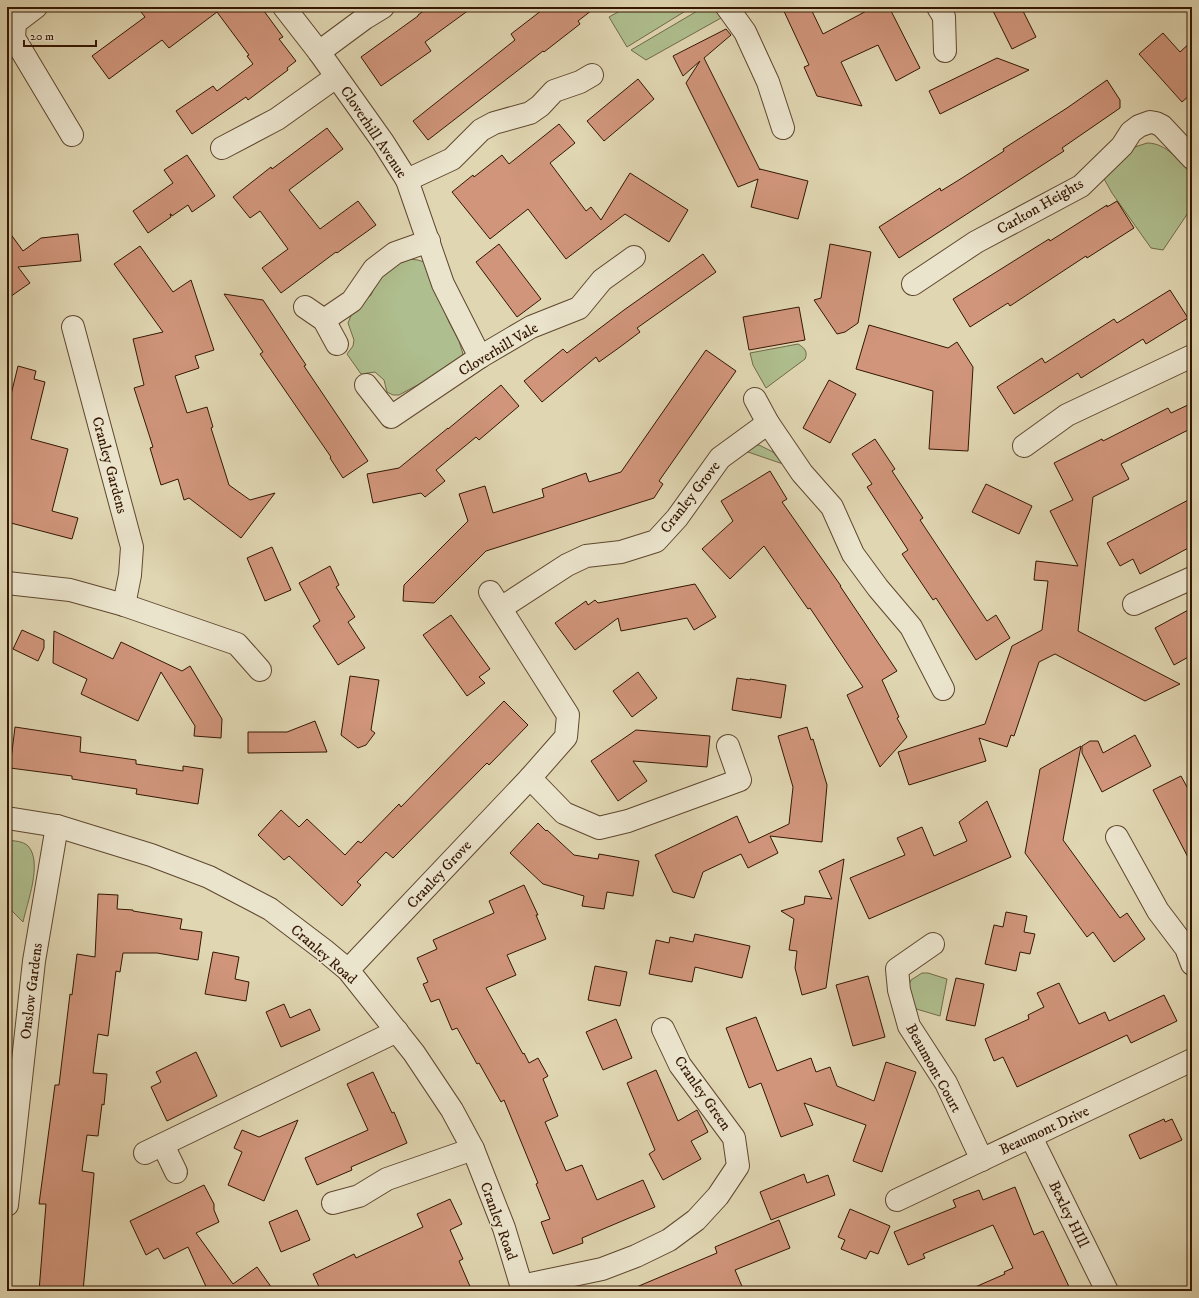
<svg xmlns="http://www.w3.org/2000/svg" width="1199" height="1298" font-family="'IM FELL DW Pica',serif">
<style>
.green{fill:#afbe8e;stroke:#726a48}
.building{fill:#d0957b;stroke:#341702}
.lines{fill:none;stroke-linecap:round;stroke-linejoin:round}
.minor-casing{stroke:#5f472e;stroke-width:24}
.minor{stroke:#ebe4cd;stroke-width:22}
.labels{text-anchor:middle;stroke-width:3;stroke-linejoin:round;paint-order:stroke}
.street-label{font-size:15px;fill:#341702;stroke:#ebe4cd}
</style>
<rect width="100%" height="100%" fill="#e0d6b2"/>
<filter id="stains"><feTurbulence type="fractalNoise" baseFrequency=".005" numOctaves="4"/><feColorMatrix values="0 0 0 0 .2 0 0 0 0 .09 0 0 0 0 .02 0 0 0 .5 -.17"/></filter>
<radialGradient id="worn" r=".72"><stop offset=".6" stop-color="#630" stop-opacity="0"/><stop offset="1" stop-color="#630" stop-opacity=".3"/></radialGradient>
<g class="green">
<path d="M627 7H692L627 47 609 17Z"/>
<path d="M704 7H713L721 18 646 60 631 50Z"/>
<path d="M1147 143C1167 143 1179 161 1192 175V207L1163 250 1151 248 1112 193 1103 177 1135 147Z"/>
<path d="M409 259 418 260 424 262 449 322 459 341 463 354 461 358 434 376 399 395H393L387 392 384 380 375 372 361 374 347 354 353 346 354 340 348 323 352 313 371 295 379 278 386 268Z"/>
<path d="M798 344C805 348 808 352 805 359L766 388 753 365 750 353Z"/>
<path d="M759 445 773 452 783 464 745 451 754 446Z"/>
<path d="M7 840C14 841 23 841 28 846 43 862 27 903 23 922L7 906Z"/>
<path d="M922 973H928L947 979 940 1016 913 1008 909 985 911 980Z"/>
</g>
<g class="building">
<path d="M137 7H261L283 37 279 39 296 61 287 68 288 70 248 100 246 97 192 134 176 111 213 86 217 91 253 64 247 56 249 55 217 12 169 48 162 40 109 79 92 56 145 17Z"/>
<path d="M429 7H473L425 42 431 51 381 86 361 57 418 16V15Z"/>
<path d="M546 7H596L578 21 580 24 544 52 543 51 428 140 413 121 515 40 511 34Z"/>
<path d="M782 7H810L823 34 874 7H889L920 68 896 81 878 45 841 62 862 106 817 96 804 67 809 65Z"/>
<path d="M991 7H1021L1036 37 1012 49Z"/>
<path d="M726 29 731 35 704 58 760 170V169L808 181 798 219 751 207 758 179 738 187 686 83 700 61 683 76 673 56Z"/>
<path d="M1163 33 1180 52 1192 41V93L1182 102 1139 54Z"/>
<path d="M997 58 1029 70 940 114 929 91Z"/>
<path d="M638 79 654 99 604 141 587 121Z"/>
<path d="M1107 80 1120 100V108L1062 148 1064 151 899 258 879 227 940 188 941 191 962 178 1004 151 1003 149 1067 108Z"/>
<path d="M559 124 575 143 550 163 586 211 591 207 601 220 630 173 688 210 669 242 625 214 566 259 528 209 490 239 452 192 473 175 474 177 502 155 509 164Z"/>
<path d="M327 128 343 149 289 190 320 229 358 201 376 225 337 253 336 252 281 293 262 268 288 249 260 211 250 218 233 197 271 167 272 169Z"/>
<path d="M187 155 215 196 192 212 188 205 172 216 171 214H170L171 217 148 233 133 211 173 183 164 170Z"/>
<path d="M1117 201 1134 228 1087 258 1086 256 1010 306 1008 303 970 327 953 299 1049 239 1050 241 1107 205V207Z"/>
<path d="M7 229 23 251 41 238 78 234 81 261 18 267 30 283 7 299Z"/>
<path d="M499 244 541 299 517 317 476 262Z"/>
<path d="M830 244 871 252 858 323 845 332 837 334 814 300 821 298Z"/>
<path d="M140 246 173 292 191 280 214 350 195 356 199 368 175 376 187 413 207 407 213 427 211 428 229 485 250 500 275 493 241 538 189 498 184 500 178 479 161 485 150 448 153 447 134 388 144 385 133 339 163 332 114 264Z"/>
<path d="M703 254 716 272 637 328 640 332 620 347 599 362 596 357 542 402 524 381 563 349 567 353 624 310Z"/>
<path d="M1170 290 1188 318 1146 344 1143 339 1081 378 1078 373 1014 414 997 387 1042 358 1045 363 1114 319 1117 323Z"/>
<path d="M224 294 263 300 306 365 304 366 368 461 343 478 330 458 331 457 260 354 263 352Z"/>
<path d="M799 307 805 340 749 350 743 317Z"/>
<path d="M869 325 948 348 957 342 973 367 968 451 929 449 933 391 856 369Z"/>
<path d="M706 350 736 371 659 481 663 484 654 498 486 551 434 603 403 601 404 585 468 521 459 494 485 486 493 513 544 497 542 489 586 473 589 482 621 472Z"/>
<path d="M18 366 36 371 34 379 45 382 31 439 68 449 52 511 78 518 72 539 7 522V411Z"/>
<path d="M829 380 856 394 830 443 803 428Z"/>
<path d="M501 385 519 406 479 440 476 437 436 470 445 481 425 497 421 493 373 503 367 474 399 468 448 428V429Z"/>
<path d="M1192 403V428L1121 464 1129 479 1093 497 1078 631 1180 684 1145 701 1055 654 1039 662 1014 736 1011 735 1007 747 979 738 986 761 909 785 898 752 985 724 1012 646 1042 630 1048 581 1034 580 1036 561 1078 566 1050 511 1073 500 1054 463 1102 439 1103 441 1168 408 1171 413Z"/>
<path d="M875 439 895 469 892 471 923 518 920 520 987 621 996 615 1010 638 976 660 936 598 933 600 902 554 908 550 867 487 872 484 852 454Z"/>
<path d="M770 471 787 499 782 502 841 586H840L897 671 882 680 899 717 897 718 907 737 880 767 847 695 863 687 810 608 808 609 764 546 730 579 702 549 733 521 721 501Z"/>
<path d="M986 484 1032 506 1019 534 972 512Z"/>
<path d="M1192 498V546L1140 574 1133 559 1120 566 1107 543Z"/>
<path d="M272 547 291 590 265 601 247 558Z"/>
<path d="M330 566 339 585 336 587 355 617 348 622 365 648 338 665 313 626 320 621 299 583Z"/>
<path d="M695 584 716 617 694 630 687 618 621 631 618 618 575 650 555 623 586 601 588 605 595 600 598 603Z"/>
<path d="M1192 608V655L1174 665 1155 628Z"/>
<path d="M451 615 490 669 479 677 485 683 467 696 423 635Z"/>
<path d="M22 630 44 640V648L38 661 13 649Z"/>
<path d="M54 631 113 659 121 642 182 671 190 666 222 719 221 738 194 736 195 726 161 672 138 721 81 694 87 679 53 663Z"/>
<path d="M638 672 657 698 632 717 613 691Z"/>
<path d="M350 676 379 680 371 730 375 733 366 745 358 748 341 735Z"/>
<path d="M737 678 750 680V679L786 685 781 718 732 710Z"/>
<path d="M504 701 528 725 489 765 487 763 393 858 386 852 357 882 361 885 342 906 289 856 284 860 258 835 281 810 299 827 307 819 345 855 358 841 361 843 399 804 401 807Z"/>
<path d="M315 721 327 752 248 753V732H287Z"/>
<path d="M15 727 81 737 80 752 136 760V764L183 771V766L203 769 198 804 136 794 137 789 72 779V776L10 768Z"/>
<path d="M807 727 811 740 813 739 827 785 822 842 770 836 778 853 748 868 741 854 703 872 694 898 673 892 655 855 737 816 749 843 789 824 793 787 778 736Z"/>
<path d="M636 730 710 736 707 767 633 761 647 781 618 801 591 761Z"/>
<path d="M1135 735 1151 766 1102 792 1082 753V746L1090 741H1098L1103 753Z"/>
<path d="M1081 746 1063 840 1120 918 1127 913 1145 939 1114 962 1093 932 1087 937 1025 853 1040 769Z"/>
<path d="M1181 776 1192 796V865L1153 790Z"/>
<path d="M987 801 1011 857 869 919 850 878 905 855 897 838 922 827 934 856 967 841 959 822Z"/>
<path d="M538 823 546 831 547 830 574 855 598 859 599 854 639 861 633 896 607 892 604 909 582 906 584 896 543 884 510 853Z"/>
<path d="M844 859 826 988 802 995 795 968 797 951 789 950 794 919 781 911 804 904 805 896 832 899 819 871Z"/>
<path d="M524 885 538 915H536L546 939 507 955 516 975 486 988 523 1054 524 1053 529 1063 538 1058 548 1076 543 1079 558 1116 545 1122 566 1171 582 1165 597 1200 643 1180 655 1207 582 1238 583 1243 553 1254 541 1222 550 1219 536 1184 538 1183 504 1100 501 1102 479 1063 477 1064 457 1028 452 1030 439 999 431 1002 423 984 428 982 417 958 437 949 433 940 494 913 489 901Z"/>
<path d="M98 894 118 895 117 909 133 910V911L182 919 180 929 202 932 198 960 157 953H123L120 972 116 971 108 1036 98 1034 93 1073 107 1074 104 1105 102 1104 98 1136 87 1135 82 1171 94 1173V1174L83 1291H39L46 1204H39L55 1085H59L70 994 72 995 77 954 95 957Z"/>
<path d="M1006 912 1027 916 1024 932 1035 934 1030 954 1020 952 1016 971 985 964 994 925 1003 927Z"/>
<path d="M695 934 750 946 742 978 695 967 692 982 649 974 656 940 669 943 670 937 693 942Z"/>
<path d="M213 952 239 957 235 979 249 982 246 1001 205 994Z"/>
<path d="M595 966 627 972 620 1006 588 1000Z"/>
<path d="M868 976 885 1037 853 1046 836 985Z"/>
<path d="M956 978 984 984 975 1026 946 1020Z"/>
<path d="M1059 983 1079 1024 1105 1012 1109 1021 1164 995 1177 1021 1131 1043 1127 1035 1017 1087 1003 1057 994 1061 985 1039 1029 1019 1028 1015 1044 1007 1037 993Z"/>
<path d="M284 1004 290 1018 310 1009 320 1030 281 1047 266 1012Z"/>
<path d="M756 1017 777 1071 811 1058 816 1072 830 1067 837 1086 874 1101 886 1062 916 1072 882 1172 853 1161 866 1125 804 1103 813 1125 781 1137 761 1083 749 1088 726 1028Z"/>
<path d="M616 1019 632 1058 603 1070 586 1032Z"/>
<path d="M196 1052 217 1096 167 1121 151 1087 161 1082 156 1072Z"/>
<path d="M656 1070 678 1121 697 1110 708 1132 691 1141 701 1159 663 1180 649 1154 655 1150 627 1083Z"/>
<path d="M373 1072 392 1113 394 1112 407 1143 351 1167 352 1170 317 1185 305 1158 368 1130 347 1084Z"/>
<path d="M1164 1119 1165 1122 1172 1119 1182 1140 1140 1159 1129 1135Z"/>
<path d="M298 1120 264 1201 228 1185 242 1152 234 1148 242 1130 259 1137Z"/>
<path d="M804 1174 807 1183 828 1175 835 1195 771 1220 760 1192Z"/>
<path d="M204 1185 214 1204V1210L219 1222 196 1233 233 1284 257 1267 274 1291H208L188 1247 164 1259 158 1248 146 1255 130 1221Z"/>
<path d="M1015 1187 1034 1235 1043 1231 1071 1291H966L1005 1274 1004 1272 1013 1268 993 1225 923 1254 925 1258 908 1265 894 1232 956 1207 953 1200 979 1190 983 1200Z"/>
<path d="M450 1199 462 1224 450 1230 463 1259 459 1261 472 1291H321L313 1274 354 1254 356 1258 423 1227 417 1214Z"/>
<path d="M850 1209 890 1226 878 1254 870 1251 866 1259 841 1249 845 1240 838 1237Z"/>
<path d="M297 1210 310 1240 281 1252 269 1222Z"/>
<path d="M779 1220 790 1248 735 1270 744 1291H627L717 1253 715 1247Z"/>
</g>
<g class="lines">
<defs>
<g id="minor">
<path d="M36 7 15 23 14 38 72 135"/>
<path d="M284 7 319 52 383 142 407 180 443 284 480 357"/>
<path d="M727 7 745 32 768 82 783 128"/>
<path d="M938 7 944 17 945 51"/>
<path d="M319 52 365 18 383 7"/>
<path d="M222 148 277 119 336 77"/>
<path d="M407 180 452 159 481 130 494 123 530 113 540 106 554 91 580 82 592 75"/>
<path d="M913 284 976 242 1081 186 1122 146 1131 132 1139 126 1150 122 1156 123 1162 126 1192 158"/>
<path d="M305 307 324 320 337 344"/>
<path d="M324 320 352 301 374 269 395 253 429 241"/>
<path d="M73 327 132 547 130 575 124 605"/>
<path d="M366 385 391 417 480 357 531 327 579 308 602 280 634 257"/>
<path d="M755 399 768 423 802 473 832 507 853 554 878 588 911 627 943 689"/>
<path d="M1024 446 1067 415 1192 356"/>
<path d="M7 583 70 590 124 605 237 644 260 670"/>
<path d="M1134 604 1192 578"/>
<path d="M501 608 567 565 586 556 621 552 656 541 677 518 720 458 768 423"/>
<path d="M530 778 564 813 599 828 628 821 740 780 728 746"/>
<path d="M7 818 57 826 151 855 209 877 270 909 324 950 348 970 414 1053 452 1110 473 1149 504 1228 523 1291"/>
<path d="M1117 837 1158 911 1186 948 1192 964"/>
<path d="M933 944 897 969 899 990 909 1026 946 1083 982 1160"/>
<path d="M348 970 530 778 566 737 568 715 490 592"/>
<path d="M1031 1137 1107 1291"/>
<path d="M163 1145 176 1172"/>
<path d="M145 1153 397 1031"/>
<path d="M897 1200 1192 1060"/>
<path d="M333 1203 359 1196 387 1179 473 1149"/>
<path d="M7 1205 34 961 57 826"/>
<path d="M521 1286 602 1269 636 1256 669 1240 696 1220 718 1196 738 1166 734 1138 680 1065 663 1029"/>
</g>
</defs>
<use href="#minor" class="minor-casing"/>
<use href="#minor" class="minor"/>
</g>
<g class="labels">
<g class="street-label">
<text transform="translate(374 132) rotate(56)" y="5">Cloverhill Avenue</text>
<text transform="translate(1040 206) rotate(-30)" y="5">Carlton Heights</text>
<text transform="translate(498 349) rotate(-31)" y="5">Cloverhill Vale</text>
<text transform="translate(110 465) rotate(75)" y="5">Cranley Gardens</text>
<text transform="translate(690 497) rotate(-52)" y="5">Cranley Grove</text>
<text transform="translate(439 874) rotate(-47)" y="5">Cranley Grove</text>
<text transform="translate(324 954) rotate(41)" y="5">Cranley Road</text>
<text transform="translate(31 991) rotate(-83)" y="5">Onslow Gardens</text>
<text transform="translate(934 1068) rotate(61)" y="5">Beaumont Court</text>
<text transform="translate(703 1093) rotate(55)" y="5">Cranley Green</text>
<text transform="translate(1044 1130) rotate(-25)" y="5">Beaumont Drive</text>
<text transform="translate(1069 1214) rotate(64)" y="5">Bexley HIll</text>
<text transform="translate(499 1221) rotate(70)" y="5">Cranley Road</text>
</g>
</g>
<rect width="1199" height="1298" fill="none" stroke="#e0d6b2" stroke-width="24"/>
<rect x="8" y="8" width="1183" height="1282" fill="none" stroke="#341702" stroke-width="2"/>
<rect x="12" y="12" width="1175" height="1274" fill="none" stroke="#341702"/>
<path d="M24 40v6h72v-6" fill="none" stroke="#341702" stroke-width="2"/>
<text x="30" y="40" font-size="12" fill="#341702" stroke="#ebe4cd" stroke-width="3" paint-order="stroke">20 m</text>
<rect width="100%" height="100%" filter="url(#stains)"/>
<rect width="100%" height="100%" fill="url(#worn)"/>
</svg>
